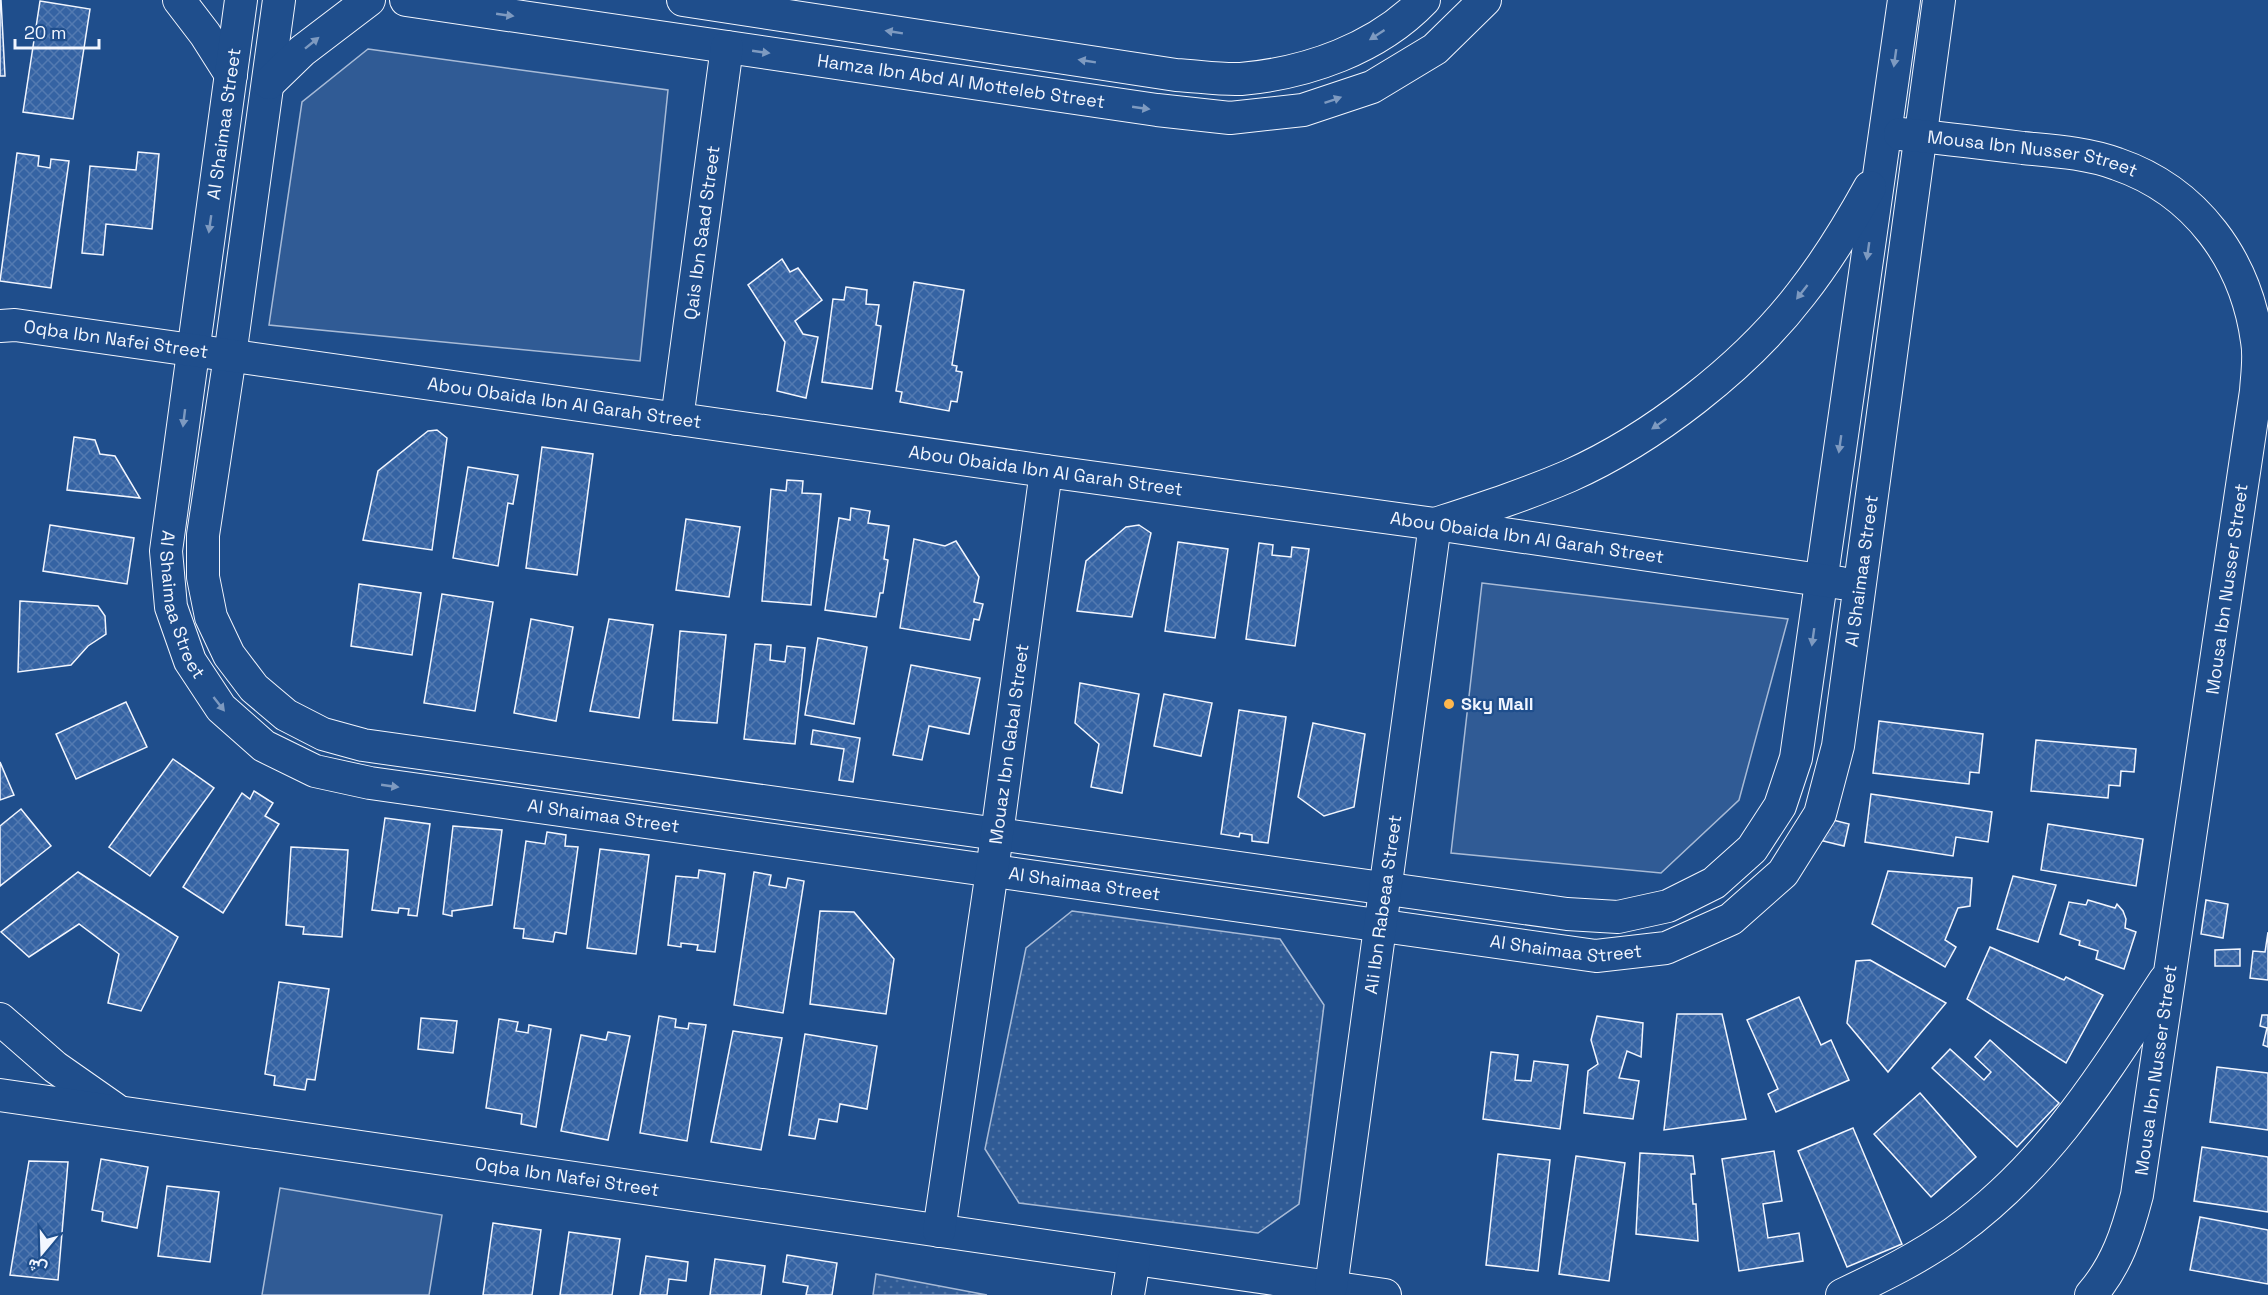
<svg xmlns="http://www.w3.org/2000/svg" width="2268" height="1295" font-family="'Space Grotesk',Vazirmatn,sans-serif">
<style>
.built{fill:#305b95;stroke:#a8bbd7;stroke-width:1.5}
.park{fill:url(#park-dots);stroke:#a8bbd7;stroke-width:1.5}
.building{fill:url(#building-cross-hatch);stroke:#f2f6ff;stroke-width:1.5}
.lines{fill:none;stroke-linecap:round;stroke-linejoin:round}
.minor-casing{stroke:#f2f6ff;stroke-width:34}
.minor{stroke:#1f4e8c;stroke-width:32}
.oneway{fill:#7e9ac0}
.poi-dot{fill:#ffb74d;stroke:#1f4e8c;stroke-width:2}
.labels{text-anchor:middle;stroke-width:4.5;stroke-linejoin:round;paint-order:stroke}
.street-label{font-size:18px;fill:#f2f6ff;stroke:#1f4e8c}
.poi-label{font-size:18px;font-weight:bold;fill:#f2f6ff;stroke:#1f4e8c;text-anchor:start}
</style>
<defs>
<pattern id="park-dots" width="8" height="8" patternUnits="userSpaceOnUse" patternTransform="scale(1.5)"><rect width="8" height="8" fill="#305b95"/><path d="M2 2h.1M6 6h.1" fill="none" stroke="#4e73a5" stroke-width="1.8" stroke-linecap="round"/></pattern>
<pattern id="building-cross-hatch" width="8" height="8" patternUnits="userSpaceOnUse" patternTransform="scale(1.5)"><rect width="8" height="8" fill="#3563a3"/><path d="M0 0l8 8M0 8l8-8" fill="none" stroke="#537ab1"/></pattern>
</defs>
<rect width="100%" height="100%" fill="#1f4e8c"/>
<g class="built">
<path d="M368 49 668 90 640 361 269 325 302 102Z"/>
<path d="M1482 583 1788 619 1739 800 1661 873 1451 853Z"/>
<path d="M280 1188 442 1215 429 1295H262Z"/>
</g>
<g class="park">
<path d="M1072 911 1280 939 1324 1005 1299 1204 1258 1233 1019 1203 985 1149 1026 948Z"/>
<path d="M876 1274 987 1295H873Z"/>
</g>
<g class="building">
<path d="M0 0H1L5 76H0Z"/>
<path d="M40 1 90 9 73 119 23 112Z"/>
<path d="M138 152 159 154 152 229 106 224 103 255 82 253 90 166 136 170Z"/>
<path d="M17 153 39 156 38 166 50 168 51 159 69 161 51 288 0 281Z"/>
<path d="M782 259 790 272 798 268 822 300 795 321 803 334 818 337 806 398 777 391 785 342 748 285Z"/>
<path d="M914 282 964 290 952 365 957 366 956 371 962 372 957 402 951 401 949 411 900 402 902 392 896 391Z"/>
<path d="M846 287 867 290 866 304 879 305 876 325 881 326 872 389 822 382 833 299 844 300Z"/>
<path d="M437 430 447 438 432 550 363 540 378 471 428 431Z"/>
<path d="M74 437 95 440 100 454 115 456 140 498 67 490Z"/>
<path d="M542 447 593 454 577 575 526 568Z"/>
<path d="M468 467 518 475 513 504 508 503 498 566 453 558Z"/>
<path d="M787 480 803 481 802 493 821 494 811 605 762 601 771 489 786 491Z"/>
<path d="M851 508 870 511 868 523 889 526 884 559 888 560 883 593H880L876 617 825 610 839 518 850 520Z"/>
<path d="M686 519 740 527 729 597 676 590Z"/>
<path d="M50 525 134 538 127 584 43 571Z"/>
<path d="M1139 525 1151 533 1132 617 1077 611 1086 561 1126 527Z"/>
<path d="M914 539 945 546 956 541 979 577 974 602 983 604 979 620 974 619 970 640 900 628Z"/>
<path d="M1178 542 1228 549 1215 638 1165 631Z"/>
<path d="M1259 543 1273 545 1272 555 1291 557 1292 547 1309 549 1295 646 1246 639Z"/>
<path d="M359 584 421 593 412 655 351 646Z"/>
<path d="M442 594 493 602 475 711 424 703Z"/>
<path d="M20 601 98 606 105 616 106 634 88 646 71 665 18 672Z"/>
<path d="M531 619 573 627 556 721 514 713Z"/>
<path d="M609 619 653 625 639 718 590 711Z"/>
<path d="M680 631 726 635 717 723 673 720Z"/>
<path d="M818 638 867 647 854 724 805 715Z"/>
<path d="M755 644 771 645 770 660 785 662 787 646 805 648 795 744 744 739Z"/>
<path d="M911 665 980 678 969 734 929 726 922 760 893 755Z"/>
<path d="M1080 683 1139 694 1122 793 1091 787 1099 744 1075 723Z"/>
<path d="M1164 694 1212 703 1201 756 1154 746Z"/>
<path d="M126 702 147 747 76 779 56 734Z"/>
<path d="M1239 710 1286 717 1268 843 1252 841V835L1240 833 1239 837 1221 834Z"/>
<path d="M1879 721 1983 734 1979 773 1970 772 1969 784 1873 773Z"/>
<path d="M1313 723 1365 734 1354 807 1324 816 1298 797Z"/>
<path d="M813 730 860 738 853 782 839 780 844 749 811 744Z"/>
<path d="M2036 740 2136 749 2134 772 2121 771 2120 786 2109 785 2108 798 2031 791Z"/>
<path d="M173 759 214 788 150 876 109 847Z"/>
<path d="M0 762 14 795 0 800Z"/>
<path d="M254 791 273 803 265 816 279 824 223 913 183 887 242 793 250 799Z"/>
<path d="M1871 794 1992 812 1988 842 1956 837 1953 856 1865 842Z"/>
<path d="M21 809 51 846 0 886V826Z"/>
<path d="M385 818 430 824 417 916 408 915 409 909 399 908 398 913 372 910Z"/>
<path d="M1825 818 1849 824 1844 846 1819 840Z"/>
<path d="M2048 824 2143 839 2136 886 2041 870Z"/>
<path d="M453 826 502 830 492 905 452 911V916L443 914Z"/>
<path d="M547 832 566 835 565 846 578 847 566 934 555 932 553 942 523 938 524 929 514 928 526 841 545 844Z"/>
<path d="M291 847 348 850 342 937 303 934 304 927 286 925Z"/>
<path d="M600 849 649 855 636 954 587 948Z"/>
<path d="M699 870 725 874 715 952 697 950 698 945 681 943V947L668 945 676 876 698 878Z"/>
<path d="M1888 871 1972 878 1970 906 1958 908 1945 940 1956 947 1945 967 1872 924Z"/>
<path d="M78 872 178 937 141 1011 108 1003 119 954 79 924 29 957 1 932Z"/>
<path d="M754 872 771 875 769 885 786 888 788 878 804 881 783 1013 734 1005Z"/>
<path d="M2013 876 2056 885 2038 942 1997 929Z"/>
<path d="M2088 900 2115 908 2117 904 2123 911 2126 919 2125 928 2136 932 2124 969 2096 959 2098 951 2079 945 2080 941 2060 934 2069 902 2086 905Z"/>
<path d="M2206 900 2228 904 2223 938 2201 934Z"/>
<path d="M820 911 854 912 894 959 886 1014 810 1004Z"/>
<path d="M2268 932V980L2250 978 2253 951 2265 952Z"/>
<path d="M1990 947 2064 980 2066 977 2103 995 2066 1063 1967 999Z"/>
<path d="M2240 949V966H2215V950Z"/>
<path d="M1870 960 1946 1003 1888 1072 1847 1023 1856 961Z"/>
<path d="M279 982 329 989 315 1080 307 1079 305 1090 274 1085 275 1076 265 1074Z"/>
<path d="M1799 997 1821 1045 1831 1040 1849 1080 1776 1112 1768 1094 1778 1089 1747 1020Z"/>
<path d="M1677 1014H1722L1746 1119 1664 1130Z"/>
<path d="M2262 1015H2268V1047L2263 1045 2267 1028 2260 1026Z"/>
<path d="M659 1016 676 1019 675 1027 688 1029 689 1023 706 1025 687 1141 640 1133Z"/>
<path d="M1597 1016 1643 1023 1641 1057 1627 1051 1619 1078 1639 1081 1633 1119 1584 1113 1588 1071 1598 1064 1591 1040Z"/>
<path d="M421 1018 457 1021 453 1053 418 1049Z"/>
<path d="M499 1019 518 1022 516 1031 528 1033 529 1025 551 1029 536 1127 521 1124 522 1114 486 1108Z"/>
<path d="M733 1031 782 1038 761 1150 711 1142Z"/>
<path d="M608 1032 630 1036 608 1140 561 1131 581 1035 606 1040Z"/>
<path d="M805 1034 877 1046 867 1109 840 1104 837 1122 819 1119 815 1139 789 1135Z"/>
<path d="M1990 1040 2059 1103 2017 1147 1932 1068 1950 1049 1984 1080 1991 1072 1975 1057Z"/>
<path d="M1491 1052 1518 1055 1515 1080 1531 1081 1534 1061 1568 1065 1560 1129 1483 1119Z"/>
<path d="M2217 1067 2268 1073V1130L2210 1122Z"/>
<path d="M1920 1093 1976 1157 1931 1197 1874 1134Z"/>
<path d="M1853 1128 1902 1244 1847 1267 1798 1151Z"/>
<path d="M2202 1147 2268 1157V1212L2194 1201Z"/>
<path d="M1774 1151 1782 1201 1763 1204 1768 1238 1799 1233 1803 1261 1739 1271 1722 1159Z"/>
<path d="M1640 1153 1693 1156 1695 1174H1691L1693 1204H1696L1698 1241 1636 1234Z"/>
<path d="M1498 1154 1550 1160 1538 1271 1486 1265Z"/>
<path d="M1576 1156 1625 1163 1609 1281 1559 1274Z"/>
<path d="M101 1159 148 1167 137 1228 102 1221 103 1212 92 1210Z"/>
<path d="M29 1161 68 1162 58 1280 10 1275Z"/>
<path d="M167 1186 219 1192 210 1262 158 1256Z"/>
<path d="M2200 1217 2268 1230V1284L2190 1270Z"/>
<path d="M493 1223 541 1230 532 1295H483Z"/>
<path d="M569 1232 620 1239 612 1295H560Z"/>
<path d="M787 1255 837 1263 832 1295H806L808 1286 783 1282Z"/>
<path d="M646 1256 688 1262 686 1281 669 1279 667 1295H640Z"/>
<path d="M715 1259 765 1266 761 1295H710Z"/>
</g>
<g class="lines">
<defs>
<g id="minor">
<path d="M179 0 205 34 231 75"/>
<path id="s1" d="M241 0 166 551 171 607 190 661 221 708 264 746 315 771 370 783 1596 956 1666 948 1731 919 1783 873 1820 814 1838 746 1939 0"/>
<path d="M279 0 230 356 203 535V577L211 617 229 655 254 688 286 715 323 734 363 745 1567 914 1618 917 1668 906 1714 883 1752 849 1780 806 1796 758 1904 0"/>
<path id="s2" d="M406 0 1157 110 1230 118 1303 110 1372 87 1435 49 1485 0"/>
<path d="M683 0 1176 75C1197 76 1220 80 1241 79 1307 73 1377 49 1424 0"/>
<path d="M269 83 302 51 369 0"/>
<path id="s3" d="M1900 134C1941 138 1982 143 2023 148 2054 151 2087 153 2117 164 2196 191 2246 260 2257 341 2260 357 2257 375 2256 391L2137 1195C2127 1233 2117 1265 2091 1295"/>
<path id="s4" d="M0 326 15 325 1046 471 1435 524 1841 583"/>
<path id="s5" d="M677 419 727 47"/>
<path d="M0 1019 55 1067 115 1109"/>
<path id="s6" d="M0 1095 1385 1295"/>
<path id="s7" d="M939 1231 992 871 1046 471"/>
<path id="s8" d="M1331 1287 1435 524C1481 509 1525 495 1569 476 1652 439 1745 367 1801 294 1827 261 1849 225 1870 187"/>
<path d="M1128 1295 1134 1259"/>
<path d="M1842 1295C1880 1277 1919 1258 1954 1233 2049 1164 2102 1076 2165 980"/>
</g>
</defs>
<use href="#minor" class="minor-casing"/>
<use href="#minor" class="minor"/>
</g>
<defs><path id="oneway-solid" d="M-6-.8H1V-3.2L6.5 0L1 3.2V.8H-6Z" transform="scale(1.5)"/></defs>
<g class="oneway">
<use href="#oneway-solid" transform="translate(505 15) rotate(8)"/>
<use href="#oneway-solid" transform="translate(894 32) rotate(-171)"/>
<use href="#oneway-solid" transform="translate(1377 35) rotate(147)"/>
<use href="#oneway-solid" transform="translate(312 43) rotate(-39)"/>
<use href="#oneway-solid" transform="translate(761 52) rotate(8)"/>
<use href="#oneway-solid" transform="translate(1895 58) rotate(98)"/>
<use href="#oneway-solid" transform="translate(1087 61) rotate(-171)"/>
<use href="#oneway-solid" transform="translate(1333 100) rotate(-19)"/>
<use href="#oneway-solid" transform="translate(1141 108) rotate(8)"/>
<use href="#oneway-solid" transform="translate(210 224) rotate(98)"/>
<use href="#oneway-solid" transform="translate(1868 251) rotate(98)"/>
<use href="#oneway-solid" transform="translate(1802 292) rotate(128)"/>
<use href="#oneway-solid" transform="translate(184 418) rotate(97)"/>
<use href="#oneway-solid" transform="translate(1659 424) rotate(145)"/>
<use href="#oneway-solid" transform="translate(1840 444) rotate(98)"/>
<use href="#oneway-solid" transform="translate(1813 637) rotate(98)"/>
<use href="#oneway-solid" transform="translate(219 704) rotate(52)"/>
<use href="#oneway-solid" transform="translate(390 786) rotate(8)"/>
</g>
<circle class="poi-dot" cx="1449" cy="704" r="6"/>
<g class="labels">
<g class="street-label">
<text dy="6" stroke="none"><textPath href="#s2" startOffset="561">Hamza Ibn Abd Al Motteleb Street</textPath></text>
<text transform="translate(224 124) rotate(-82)" y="6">Al Shaimaa Street</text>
<text dy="6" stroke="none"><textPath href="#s3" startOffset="134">Mousa Ibn Nusser Street</textPath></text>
<text dy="6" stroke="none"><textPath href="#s5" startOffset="188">Qais Ibn Saad Street</textPath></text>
<text dy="6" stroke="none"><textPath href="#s4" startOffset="117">Oqba Ibn Nafei Street</textPath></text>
<text dy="6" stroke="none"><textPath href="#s4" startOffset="570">Abou Obaida Ibn Al Garah Street</textPath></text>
<text dy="6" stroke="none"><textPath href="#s4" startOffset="1056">Abou Obaida Ibn Al Garah Street</textPath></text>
<text dy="6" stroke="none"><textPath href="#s4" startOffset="1542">Abou Obaida Ibn Al Garah Street</textPath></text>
<text dy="6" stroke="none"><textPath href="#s1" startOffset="2662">Al Shaimaa Street</textPath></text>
<text transform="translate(2227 589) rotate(-82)" y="6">Mousa Ibn Nusser Street</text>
<text dy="6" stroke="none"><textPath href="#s1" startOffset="612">Al Shaimaa Street</textPath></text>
<text dy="6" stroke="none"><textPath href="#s7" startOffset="492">Mouaz Ibn Gabal Street</textPath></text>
<text dy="6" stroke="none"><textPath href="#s1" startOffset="1132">Al Shaimaa Street</textPath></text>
<text dy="6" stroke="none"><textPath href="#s1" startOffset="1618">Al Shaimaa Street</textPath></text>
<text dy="6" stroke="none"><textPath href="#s8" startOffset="386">Ali Ibn Rabeaa Street</textPath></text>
<text dy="6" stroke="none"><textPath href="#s1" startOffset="2104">Al Shaimaa Street</textPath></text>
<text transform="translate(2156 1070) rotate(-82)" y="6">Mousa Ibn Nusser Street</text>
<text dy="6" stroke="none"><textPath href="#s6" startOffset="573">Oqba Ibn Nafei Street</textPath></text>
</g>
<g class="poi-label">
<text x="1461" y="710">Sky Mall</text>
</g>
</g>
<g transform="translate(42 1253) rotate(199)" stroke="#1f4e8c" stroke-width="4.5" paint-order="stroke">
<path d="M0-4.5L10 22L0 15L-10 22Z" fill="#f2f6ff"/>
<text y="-9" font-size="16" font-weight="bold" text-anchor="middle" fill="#f2f6ff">ش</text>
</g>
<path d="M15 39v9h84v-9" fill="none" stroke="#f2f6ff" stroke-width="3"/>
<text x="24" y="39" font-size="18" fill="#f2f6ff" stroke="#1f4e8c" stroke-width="4.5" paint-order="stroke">20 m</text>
</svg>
